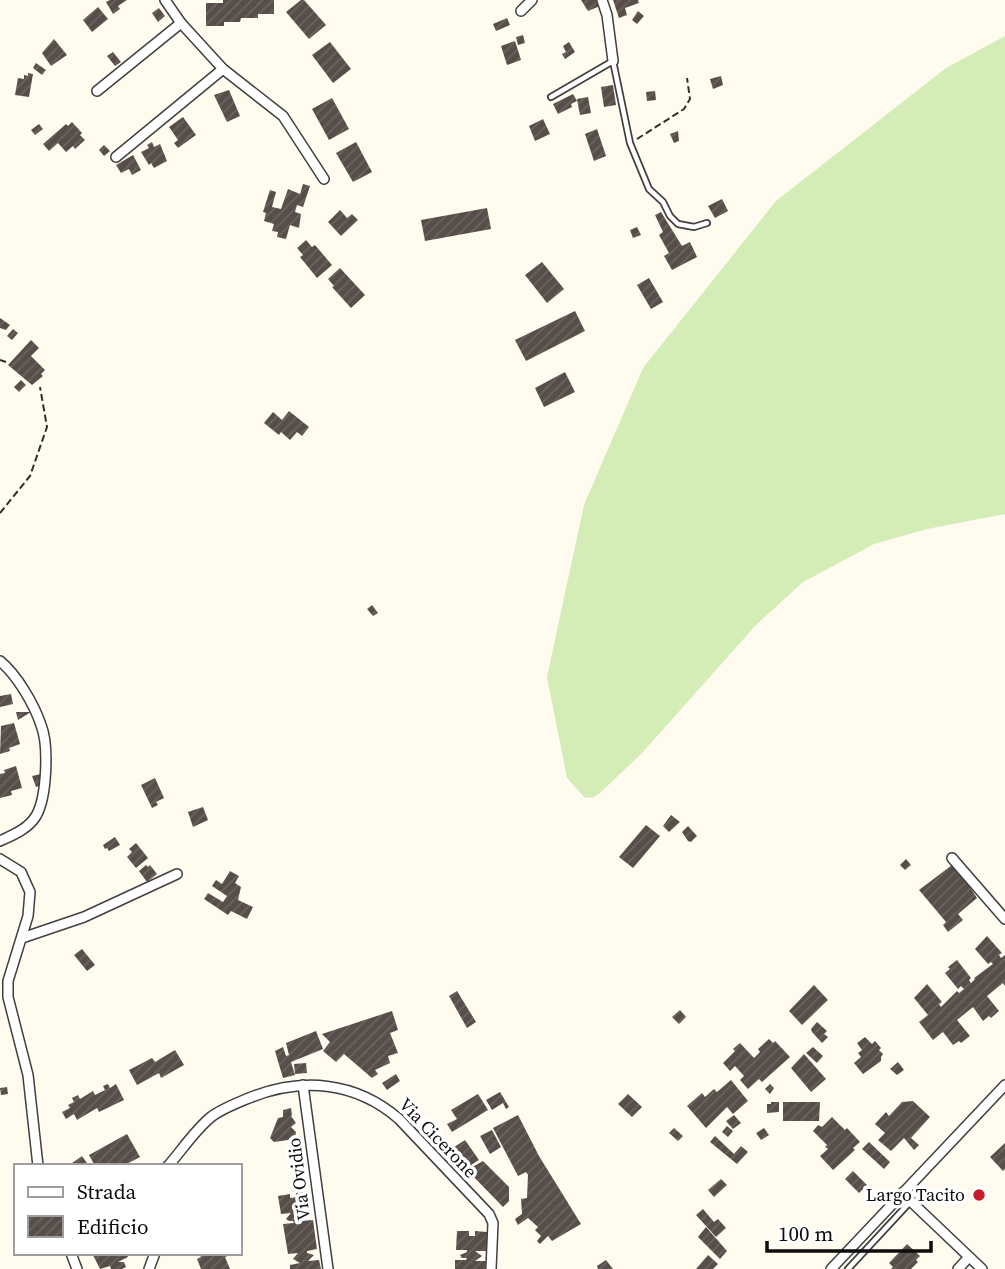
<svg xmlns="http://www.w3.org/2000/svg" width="1005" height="1269" font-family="'Source Serif 4',serif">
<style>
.grass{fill:#d4ecb5}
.building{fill:url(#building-hatch)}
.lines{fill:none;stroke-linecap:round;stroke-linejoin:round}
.lane-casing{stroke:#404040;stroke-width:8}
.street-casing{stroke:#404040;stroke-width:12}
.path{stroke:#2f2f2f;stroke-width:2;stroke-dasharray:7 3.5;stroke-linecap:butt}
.lane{stroke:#fff;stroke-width:4.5}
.street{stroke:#fff;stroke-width:9}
.poi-dot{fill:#c71c2c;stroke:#fff;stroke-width:2.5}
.labels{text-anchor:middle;stroke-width:7;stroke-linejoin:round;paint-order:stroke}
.street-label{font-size:18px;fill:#0d0d0d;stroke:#fff}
.poi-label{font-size:18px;fill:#0d0d0d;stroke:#fff;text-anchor:end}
</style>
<defs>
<pattern id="building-hatch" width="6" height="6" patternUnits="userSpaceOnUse" patternTransform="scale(1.75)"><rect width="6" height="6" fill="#574e49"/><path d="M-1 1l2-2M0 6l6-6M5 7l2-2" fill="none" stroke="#6a635f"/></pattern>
</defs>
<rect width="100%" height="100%" fill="#fffbee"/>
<path class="grass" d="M1005 36V514L927 529 874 544 803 582 756 625 642 753 601 792 594 797 585 798 567 778 547 677 584 505 643 368 776 201 946 68Z"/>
<g class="building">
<path d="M110 0H127L118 6 120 9 113 14 106 2Z"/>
<path d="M223 0H274V14H258V18H241L240 22H224V26H206V3H223Z"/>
<path d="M301 0H304L326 25 309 39 286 12Z"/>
<path d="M581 0H599L600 6 588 11Z"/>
<path d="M613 0H638L639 3 625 8 627 15 619 18Z"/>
<path d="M98 7 108 19 92 32 83 20Z"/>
<path d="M159 8 165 16 158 22 152 13Z"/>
<path d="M638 11 644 16 637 24 632 20Z"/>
<path d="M507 18 510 25 496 31 493 24Z"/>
<path d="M523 35 525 43 518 45 516 37Z"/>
<path d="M54 39 67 55 51 66 42 53Z"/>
<path d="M515 41 521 60 507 65 501 46Z"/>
<path d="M330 42 351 69 333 83 312 55Z"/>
<path d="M569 42 575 52 565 59 562 54 566 52 563 46Z"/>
<path d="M113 52 121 62 115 66 107 56Z"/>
<path d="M36 63 46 70 42 75 33 68Z"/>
<path d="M28 73 33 74 29 97 15 95 18 78 24 79V75L28 76Z"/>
<path d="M721 76 723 85 713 89 710 79Z"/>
<path d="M613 85 616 105 604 107 601 87Z"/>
<path d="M229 90 240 116 227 122 214 95Z"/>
<path d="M655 91 656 100 647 101 646 92Z"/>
<path d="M573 94 577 101 571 104 572 107 558 114 553 104Z"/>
<path d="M588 97 591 113 580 115 577 99Z"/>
<path d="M332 98 349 129 329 140 312 109Z"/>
<path d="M183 117 196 135 178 148 174 143 178 140 169 127Z"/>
<path d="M543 119 550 134 535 141 529 126Z"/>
<path d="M72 122 82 133 80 135 85 140 75 149 73 146 66 152 58 143 49 151 43 144 66 124 68 126Z"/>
<path d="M39 124 43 129 35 135 31 130Z"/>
<path d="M597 129 606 156 594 161 585 134Z"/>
<path d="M678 131 679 141 674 143 670 134Z"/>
<path d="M152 142 154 147 160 144 167 161 154 168 151 163 149 165 141 152 149 148 147 145Z"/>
<path d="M356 142 372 172 353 182 336 153Z"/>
<path d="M104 145 110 151 104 156 99 150Z"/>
<path d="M133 155 141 170 132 175 129 169 121 173 116 165Z"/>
<path d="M303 184 310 186 303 207 297 205 295 212 301 214 299 228 290 225 286 239 277 237 278 232 272 231 274 224 264 221 266 213 263 212 270 190 276 192 272 207 281 209 288 189 300 194Z"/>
<path d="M722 199 728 211 715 218 708 206Z"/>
<path d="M487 208 491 229 425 241 421 220Z"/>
<path d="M340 210 347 218 352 214 358 220 341 236 328 222Z"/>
<path d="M661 212 682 246 690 242 697 257 672 270 664 256 669 253 659 235 663 232 655 215Z"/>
<path d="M637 227 641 235 633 238 630 230Z"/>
<path d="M306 240 312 247 315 245 332 265 317 278 300 257 303 255 297 248Z"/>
<path d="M542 262 564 289 547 303 525 275Z"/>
<path d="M340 268 365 295 351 308 332 287 334 286 328 279Z"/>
<path d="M649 278 663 302 651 309 637 285Z"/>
<path d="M575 311 585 331 526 361 515 340Z"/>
<path d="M0 318 10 325 6 330 0 328Z"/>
<path d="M13 329 18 333 12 340 7 336Z"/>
<path d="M31 340 39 348 31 356 45 370 41 374 43 376 32 385 8 365Z"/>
<path d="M565 372 575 392 544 407 535 388Z"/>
<path d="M21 380 26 385 19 392 14 387Z"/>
<path d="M289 411 309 427 302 436 297 432 290 440 281 432 279 435 264 423 273 412 282 420Z"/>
<path d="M372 605 378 613 373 616 367 609Z"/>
<path d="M11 694 13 704 0 707V696Z"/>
<path d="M16 712H31L18 720Z"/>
<path d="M14 723 20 744 9 748 10 751 0 754 1 726Z"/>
<path d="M16 766 22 788 11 791 12 795 0 798V774L5 773 4 770Z"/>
<path d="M41 774 42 785 36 787 32 776Z"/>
<path d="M155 778 164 798 156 802 158 805 152 808 141 785Z"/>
<path d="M203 807 208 820 193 827 188 812Z"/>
<path d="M671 815 680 822 669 832 663 826Z"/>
<path d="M646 825 660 836 633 868 619 857Z"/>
<path d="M688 826 697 836 691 842 688 841 682 832Z"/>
<path d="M115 837 120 845 109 851 107 848 105 849 103 845Z"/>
<path d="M136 843 148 858 136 868 127 857 132 852 129 849Z"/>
<path d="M906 859 911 865 905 870 900 865Z"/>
<path d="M146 865 148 867 150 865 157 874 147 882 139 871Z"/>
<path d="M952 865 958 874 960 872 977 898 958 914 963 920 948 932 943 925 946 922 919 890Z"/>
<path d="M230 871 239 876 235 883 241 887 238 900 253 907 247 919 231 911 228 915 204 899 208 893 223 902 227 896 212 886 216 880 222 884Z"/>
<path d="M987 936 1002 953 999 955 1001 958 1005 955V986L1003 983 987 996 999 1011 991 1018 989 1016 983 1021 973 1007 957 1020 970 1036 961 1043 959 1041 953 1045 943 1032 933 1040 919 1022 928 1015 914 998 927 984 942 1002 939 1004 941 1007 957 991 959 993 964 989 961 986 958 989 945 973 950 969 948 967 957 960 971 978 969 980 971 983 975 979 974 978 993 964 991 962 988 964 975 949Z"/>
<path d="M82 949 95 965 87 971 74 955Z"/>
<path d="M814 985 828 1000 802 1025 789 1011Z"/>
<path d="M457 991 476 1022 467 1028 449 996Z"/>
<path d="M680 1010 686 1017 679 1024 672 1017Z"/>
<path d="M392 1011 398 1030 390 1033 398 1053 388 1056 390 1063 375 1070 378 1074 372 1078 344 1054 336 1062 323 1051 330 1042 322 1034Z"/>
<path d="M817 1022 827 1031 824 1034 828 1037 822 1043 812 1032 811 1029Z"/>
<path d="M316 1031 323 1049 291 1062 295 1075 283 1078 275 1051 283 1047 286 1056 289 1055 286 1043Z"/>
<path d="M865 1037 872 1044 875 1041 881 1048 879 1050 883 1054 881 1057V1061L863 1074 854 1063 861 1057 858 1053 862 1050 857 1043Z"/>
<path d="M769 1039 773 1043 775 1041 790 1057 762 1082 759 1079 748 1089 740 1080 744 1076 735 1066 730 1071 723 1063 735 1051 733 1049 740 1043 754 1058 760 1052 758 1049Z"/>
<path d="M813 1047 823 1056 817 1063 806 1053Z"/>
<path d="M175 1050 184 1065 161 1078 159 1073 137 1085 129 1070 152 1058 155 1062Z"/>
<path d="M804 1054 826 1079 811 1092 791 1068Z"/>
<path d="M898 1062 904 1070 897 1075 890 1069Z"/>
<path d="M306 1063 307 1073 295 1074 294 1064Z"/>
<path d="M396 1074 400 1081 387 1090 382 1083Z"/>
<path d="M731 1080 748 1101 733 1114 727 1107 706 1128 687 1106 702 1093 705 1097 714 1089 717 1092Z"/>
<path d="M108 1084 110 1088 116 1084 124 1100 99 1112 97 1108 77 1120 74 1114 66 1119 62 1112 70 1108 68 1105 74 1102 72 1098 78 1095 80 1099 93 1091 95 1095 105 1090 103 1086Z"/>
<path d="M770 1084 774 1088 770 1094 765 1089Z"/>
<path d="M7 1087 8 1094 1 1095 0 1088Z"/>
<path d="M500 1092 509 1107 506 1109 503 1103 492 1110 486 1100Z"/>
<path d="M478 1094 488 1110 452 1132 447 1124 457 1119 451 1110Z"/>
<path d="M628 1094 642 1107 632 1117 618 1104Z"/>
<path d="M913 1101 930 1117 911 1138 919 1145 914 1150 904 1138 891 1151 878 1140 885 1133 875 1124 886 1112 889 1116 902 1102Z"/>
<path d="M771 1102H779V1112L767 1113V1104H771Z"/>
<path d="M783 1102H820L819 1121H783Z"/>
<path d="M291 1108 292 1116H291L296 1123 291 1127 296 1132 295 1139 274 1142 270 1138 278 1118 283 1117V1110Z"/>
<path d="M518 1115 539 1156 581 1224 552 1241 548 1236 540 1244 537 1241 541 1236 535 1230 538 1227 528 1218 518 1225 515 1219 522 1214 521 1199 527 1198 528 1175 526 1172 518 1176 493 1128Z"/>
<path d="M734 1115 741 1123 733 1129 726 1121Z"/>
<path d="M832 1117 845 1130 847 1128 860 1142 853 1148 855 1150 833 1170 820 1156 828 1149 825 1147 827 1145 813 1131 818 1125 822 1127Z"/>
<path d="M727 1126 733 1131 728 1137 722 1132Z"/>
<path d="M674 1128 683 1136 678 1141 669 1133Z"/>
<path d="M764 1128 769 1135 761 1140 756 1133Z"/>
<path d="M492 1130 501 1147 490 1154 480 1136Z"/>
<path d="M127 1134 140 1157 123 1166H95L89 1155Z"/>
<path d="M715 1136 734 1154 741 1146 748 1152 737 1164 710 1142Z"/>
<path d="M465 1140 479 1160 465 1169 448 1151Z"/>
<path d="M869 1142 890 1162 884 1169 862 1149Z"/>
<path d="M1005 1143V1169L1003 1171 990 1157Z"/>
<path d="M82 1156 89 1166H68Z"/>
<path d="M483 1161 509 1187V1201L503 1207 467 1170Z"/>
<path d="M853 1171 867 1185 859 1193 845 1179Z"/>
<path d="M721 1179 727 1185 714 1197 708 1190Z"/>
<path d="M308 1191 311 1209 300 1211V1213H306L308 1215 301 1221 313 1220 317 1249 307 1251V1253L314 1255 308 1261 319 1260 321 1269H290V1265L300 1263 293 1259 298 1253 288 1254 283 1224 294 1223 293 1221H289L286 1219 291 1213 281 1214 278 1196 290 1194V1198L297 1197 296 1193Z"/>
<path d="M703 1209 714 1222 718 1219 726 1228 716 1237 696 1215Z"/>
<path d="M706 1227 727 1251 720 1259 698 1237Z"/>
<path d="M457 1231H469V1236H475V1231L487 1232V1251H475L482 1256 475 1261H486L485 1269H455V1260H466L467 1258H462L460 1255 467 1252V1250H456Z"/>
<path d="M907 1244 920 1256 916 1260 918 1262 911 1269H891L893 1267 889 1263Z"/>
<path d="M92 1253H126L128 1257 118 1262H124L126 1267 122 1269H111L110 1266 100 1269Z"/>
<path d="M199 1253H229L230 1255 225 1257 230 1269H201L197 1259 201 1257Z"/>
<path d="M708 1255 718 1264 713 1269H696Z"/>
<path d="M606 1260 613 1269H598L597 1266Z"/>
</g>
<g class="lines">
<defs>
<g id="lane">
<path d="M551 97 613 61 630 143 649 189 663 202 670 216 678 224 694 227 707 223"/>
<path d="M848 1269 911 1201"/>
</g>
<g id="street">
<path d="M165 0 181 23 223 69 283 116 324 179"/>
<path d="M602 0 607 15 613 61"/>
<path d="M521 11 532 0"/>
<path d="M97 91 181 23"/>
<path d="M116 157 223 69"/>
<path d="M0 661C17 675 34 704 41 725 49 745 47 797 36 816 28 829 13 835 0 841"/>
<path d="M952 858 1005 919"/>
<path d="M0 859 21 872 30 892 28 916 8 981V997L28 1075 38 1166"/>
<path d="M22 938 84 917 177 874"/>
<path d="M303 1085 328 1269"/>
<path d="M168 1166C182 1150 195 1130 211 1117 221 1109 237 1103 249 1098 302 1077 355 1081 399 1119L489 1214 493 1223 491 1269"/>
<path d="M902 1193 982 1269"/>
<path d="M71 1253 77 1269"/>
<path d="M149 1269 155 1253"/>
<path d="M831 1269 1005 1085"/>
<path d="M958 1269 969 1257"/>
</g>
</defs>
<use href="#lane" class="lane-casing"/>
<use href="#street" class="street-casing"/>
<g class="path">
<path d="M637 139 684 109 690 99 687 78"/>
<path d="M0 360 6 362"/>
<path d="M0 513 30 476 47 427 40 387"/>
</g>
<use href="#lane" class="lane"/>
<use href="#street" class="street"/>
</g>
<circle class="poi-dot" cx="979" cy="1195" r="7"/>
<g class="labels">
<g class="street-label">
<text transform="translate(438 1138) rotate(46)" y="6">Via Cicerone</text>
<text transform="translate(299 1179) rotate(-97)" y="6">Via Ovidio</text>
</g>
<g class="poi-label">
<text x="965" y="1201">Largo Tacito</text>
</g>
</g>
<rect x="14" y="1164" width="228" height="91" fill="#ffffff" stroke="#9e9e9e" stroke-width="2"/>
<rect x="28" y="1187" width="35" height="10" fill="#ffffff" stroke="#9e9e9e" stroke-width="2"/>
<text x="77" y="1199" font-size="21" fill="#0d0d0d">Strada</text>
<rect x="28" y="1216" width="35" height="21" fill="url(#building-hatch)" stroke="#9e9e9e" stroke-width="2"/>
<text x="77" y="1234" font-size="21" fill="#0d0d0d">Edificio</text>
<path d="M767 1241v10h164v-10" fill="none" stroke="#0d0d0d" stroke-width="3.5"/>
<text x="778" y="1241" font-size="21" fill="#0d0d0d" stroke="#ffffff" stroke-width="5" paint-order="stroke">100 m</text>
</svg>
